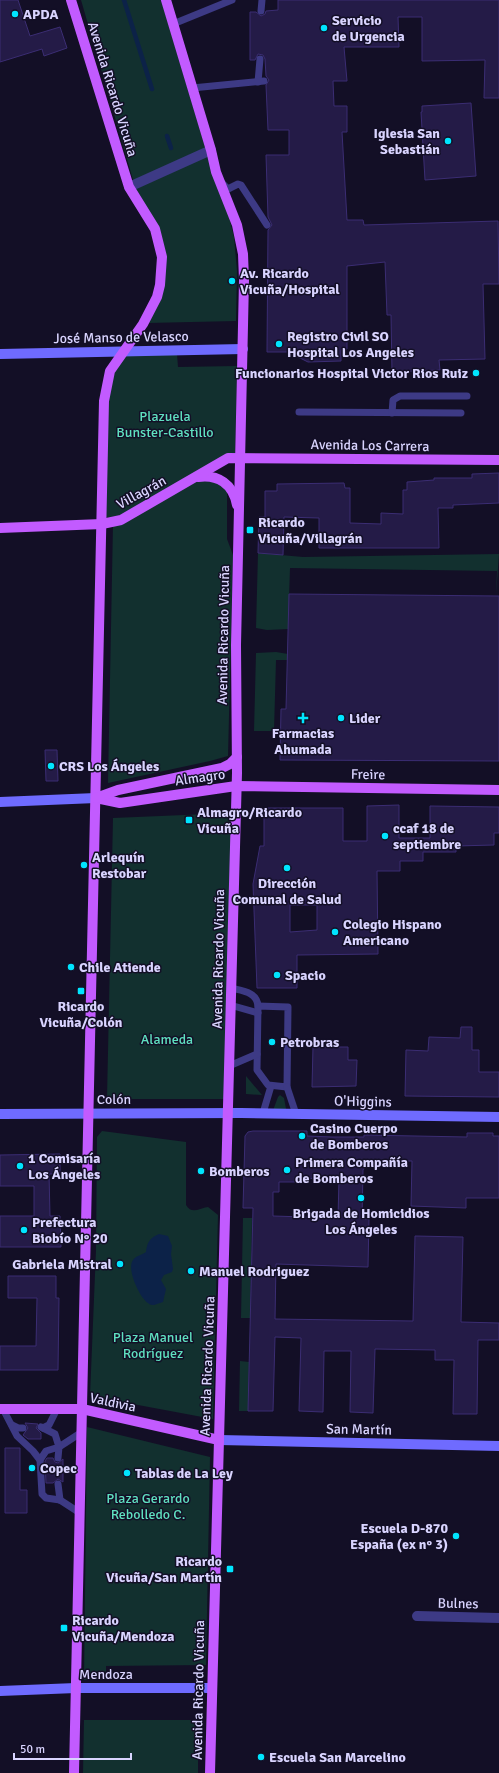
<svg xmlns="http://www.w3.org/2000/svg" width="499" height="1773" font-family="Signika,sans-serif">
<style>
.green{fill:#12302f}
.water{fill:#0c2248}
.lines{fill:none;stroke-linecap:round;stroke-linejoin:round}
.stream{stroke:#0c2248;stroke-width:4.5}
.building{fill:#241b47;stroke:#3b2d73;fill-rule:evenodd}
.lane{stroke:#3d3a85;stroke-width:7}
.street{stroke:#3d3a85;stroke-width:10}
.secondary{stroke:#6f6bff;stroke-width:10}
.primary{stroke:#c25bff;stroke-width:10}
.poi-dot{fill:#00e5ff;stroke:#130f26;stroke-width:1.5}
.labels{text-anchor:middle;stroke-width:3;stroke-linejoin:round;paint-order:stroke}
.poi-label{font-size:14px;font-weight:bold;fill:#d9d4ff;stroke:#130f26;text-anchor:start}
.street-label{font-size:14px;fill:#d9d4ff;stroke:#130f26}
.park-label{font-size:14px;fill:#5fe0c0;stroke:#130f26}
</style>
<rect width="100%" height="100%" fill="#130f26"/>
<g class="green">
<path d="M81 0H161L208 157 213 177 228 213 234 237 237 271 236 321 147 323 165 269 136 190Z"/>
<path d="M177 354 178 367 237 366 235 456 122 515 104 518 107 402 112 374 125 355Z"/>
<path d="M204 478 227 488V539L233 555 228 756 210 761 108 783 113 524 196 479Z"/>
<path d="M258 553 303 557 499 554 496 596 497 571 290 568 288 629 267 630 256 628Z"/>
<path d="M276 652 288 654 287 660H276L274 731H254L256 653Z"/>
<path d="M232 813 226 1099H107L113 818Z"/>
<path d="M246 1076 262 1095 246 1094Z"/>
<path d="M280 1095 284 1098 287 1114 272 1113 278 1097Z"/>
<path d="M102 1131 186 1142V1205C192 1215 199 1208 208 1207L218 1215 213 1419 90 1396 96 1250 97 1137Z"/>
<path d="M243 1218H252L250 1318H241Z"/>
<path d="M240 1361 249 1362 248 1411H239Z"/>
<path d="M87 1427 210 1457 206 1665 106 1666V1680H84Z"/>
<path d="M84 1720H198V1773H83Z"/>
</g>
<path class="water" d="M159 1234 168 1236 172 1246 171 1254 173 1269 172 1272 164 1275 161 1280 166 1289 163 1302 154 1305C152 1305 150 1305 148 1303 140 1298 126 1269 133 1260 135 1256 142 1255 146 1252 147 1242 150 1238 159 1234Z"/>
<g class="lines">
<g class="stream">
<path d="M124 0 152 89"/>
<path d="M167 136 171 148"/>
</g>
</g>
<g class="building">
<path d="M0 0H18L30 36 60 27 67 48 44 56 42 49 0 62Z"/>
<path d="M278 0H499V98H484L485 60 422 61V17H398L399 47H344L347 81H333L334 106H347V132H342L347 220H363L364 225 498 221 499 284H483L485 359 439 360 440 370 392 372 391 315H387L385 262 347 266V349L341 350V361L308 362 288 352H267L268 230 272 225 268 217 266 155H289V130H268L266 85 269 80 266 76 265 59 263 55 258 54 255 60H250V12H256L261 16 265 14 266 11 278 10Z"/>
<path d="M471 103 476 176 425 180 421 112H422V106Z"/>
<path d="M499 473V503L453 505V508H438L439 548H319V518L284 517 283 555 258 553 259 517H265V491H277V484L344 483 345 488H350V523L381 524V513L403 514V490H407V482L434 480V478H472V474Z"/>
<path d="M289 594 499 596V761L280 760 281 709H286Z"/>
<path d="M45 750H57L58 781H46Z"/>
<path d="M399 805V838H430V806L499 807V833H494V845L456 846V852H423V861H400V871H377L378 954 297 955V988H257L253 884 260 846H264V808H343V841H367V806ZM290 905H317V930L290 932Z"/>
<path d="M461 1027H472V1050H479V1072H499V1097L405 1096 406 1050 428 1051 429 1037 460 1038Z"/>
<path d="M313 1047H348V1060H357L356 1086 312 1087Z"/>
<path d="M253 1131H307V1136L332 1137H364V1135L467 1137V1133H493V1136H499V1198H466V1208L411 1206 412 1161H368L363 1170 362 1219H369L368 1267 276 1264 275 1319 413 1321 415 1236 463 1237 461 1322 499 1323V1340H478L477 1414H453L454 1360H435V1350L375 1349 373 1413 350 1412 351 1351H324L323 1412 299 1411 301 1338 275 1337 273 1411H248L253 1208H243L245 1136 248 1132ZM295 1178 339 1179 338 1218 273 1216V1192H279V1182H295Z"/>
<path d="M60 1154V1174H49L50 1216H60L61 1247H0V1216H34V1186H0V1155Z"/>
<path d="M8 1276H56V1298H59L58 1370H0V1346H36L37 1298H8Z"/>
<path d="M25 1423 38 1424 36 1428 41 1433V1439H28L23 1435 28 1428Z"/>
<path d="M5 1448H20V1490H27V1513H5Z"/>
<path d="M47 1458H53L55 1462 58 1463 63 1459V1482L58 1479 53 1483H46L45 1461Z"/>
</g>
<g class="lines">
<g class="lane">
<path d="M261 11 262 0"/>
<path d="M173 24 232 0"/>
<path d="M258 82 260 59"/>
<path d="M192 88 264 81"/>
<path d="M222 183 228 189 238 184 241 185 267 225"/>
<path d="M299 412 461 413"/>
<path d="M392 413 393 400 400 396H467"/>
<path d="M231 988C243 991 257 992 258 1006"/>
<path d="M230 1005 258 1013"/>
<path d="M258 1006 288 1007 287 1087 268 1085 257 1070Z"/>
<path d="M229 1066 257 1054"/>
<path d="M287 1087 296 1114"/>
<path d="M263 1113 271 1086"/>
<path d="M3 1409 17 1436 33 1451 40 1460 42 1494 46 1498 60 1500 80 1513"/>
<path d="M12 1425 18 1428H23"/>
<path d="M43 1428 49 1425 57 1409"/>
<path d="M58 1458 59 1447 82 1432"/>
<path d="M40 1460 46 1451 59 1447 55 1434 41 1427"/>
<path d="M58 1484 60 1500"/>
</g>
<g class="street">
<path d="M129 187 211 150"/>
<path d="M417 1616 499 1618"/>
</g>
<g class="secondary">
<path d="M0 354 243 349"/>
<path d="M0 802 96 798"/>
<path d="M0 1114 241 1113 499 1117"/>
<path d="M219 1440 499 1446"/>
<path d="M0 1691 76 1688H212"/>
</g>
<g class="primary">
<path d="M71 0 129 187 155 229 162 257 160 285 157 297 143 324 110 371 104 401 74 1773"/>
<path d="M166 0 211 150 216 172 237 225 243 254 244 280 236 645 237 773 210 1773"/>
<path d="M198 477C218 474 233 484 237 505"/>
<path d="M0 528 102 524 121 520 228 458 499 460"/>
<path d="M96 798 120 803 236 786 499 790"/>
<path d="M96 798 118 790 222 768 230 764 237 757"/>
<path d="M0 1409H82L219 1440"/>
</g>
</g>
<g class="poi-dot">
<circle cx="15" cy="14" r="4"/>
<circle cx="324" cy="28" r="4"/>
<circle cx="448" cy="141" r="4"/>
<circle cx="232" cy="281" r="4"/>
<circle cx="279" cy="344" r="4"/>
<circle cx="476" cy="373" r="4"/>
<rect x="246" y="526" width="8" height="8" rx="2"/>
<path d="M301 712h4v4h4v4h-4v4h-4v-4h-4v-4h4z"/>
<circle cx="341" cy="718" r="4"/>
<circle cx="51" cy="766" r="4"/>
<rect x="185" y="816" width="8" height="8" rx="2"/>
<circle cx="385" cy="836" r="4"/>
<circle cx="84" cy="865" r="4"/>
<circle cx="287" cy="868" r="4"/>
<circle cx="335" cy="932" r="4"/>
<circle cx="71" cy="967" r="4"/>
<circle cx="277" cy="975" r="4"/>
<rect x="77" y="987" width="8" height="8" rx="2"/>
<circle cx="272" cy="1042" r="4"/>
<circle cx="302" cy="1136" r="4"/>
<circle cx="20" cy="1166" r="4"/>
<circle cx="287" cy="1170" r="4"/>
<circle cx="201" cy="1171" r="4"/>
<circle cx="361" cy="1198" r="4"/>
<circle cx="24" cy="1230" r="4"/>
<circle cx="120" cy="1264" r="4"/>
<circle cx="191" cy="1271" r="4"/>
<circle cx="32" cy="1468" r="4"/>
<circle cx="127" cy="1473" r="4"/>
<circle cx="456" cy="1536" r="4"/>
<rect x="226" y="1565" width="8" height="8" rx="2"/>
<rect x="60" y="1624" width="8" height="8" rx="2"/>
<circle cx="261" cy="1757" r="4"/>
</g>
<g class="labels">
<g class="poi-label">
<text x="23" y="19">APDA</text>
<text x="332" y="25">Servicio<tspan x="332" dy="16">de Urgencia</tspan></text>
<text x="440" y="138" text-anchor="end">Iglesia San<tspan x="440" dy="16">Sebastián</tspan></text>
<text x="240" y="278">Av. Ricardo<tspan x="240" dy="16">Vicuña/Hospital</tspan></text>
<text x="287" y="341">Registro Civil SO<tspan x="287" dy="16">Hospital Los Angeles</tspan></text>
<text x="468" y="378" text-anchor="end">Funcionarios Hospital Victor Rios Ruiz</text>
<text x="258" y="527">Ricardo<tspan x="258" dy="16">Vicuña/Villagrán</tspan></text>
<text x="349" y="723">Lider</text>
<text x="303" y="738" text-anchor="middle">Farmacias<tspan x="303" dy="16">Ahumada</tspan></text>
<text x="59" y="771">CRS Los Ángeles</text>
<text x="197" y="817">Almagro/Ricardo<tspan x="197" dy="16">Vicuña</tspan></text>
<text x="393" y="833">ccaf 18 de<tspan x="393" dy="16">septiembre</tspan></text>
<text x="92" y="862">Arlequín<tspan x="92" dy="16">Restobar</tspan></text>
<text x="287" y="888" text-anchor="middle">Dirección<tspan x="287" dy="16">Comunal de Salud</tspan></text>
<text x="343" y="929">Colegio Hispano<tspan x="343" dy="16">Americano</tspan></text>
<text x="79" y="972">Chile Atiende</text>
<text x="285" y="980">Spacio</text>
<text x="81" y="1011" text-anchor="middle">Ricardo<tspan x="81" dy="16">Vicuña/Colón</tspan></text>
<text x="280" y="1047">Petrobras</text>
<text x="310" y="1133">Casino Cuerpo<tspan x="310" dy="16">de Bomberos</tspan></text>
<text x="28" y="1163">1 Comisaría<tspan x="28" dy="16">Los Ángeles</tspan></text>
<text x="295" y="1167">Primera Compañía<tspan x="295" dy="16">de Bomberos</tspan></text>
<text x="209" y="1176">Bomberos</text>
<text x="361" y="1218" text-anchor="middle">Brigada de Homicidios<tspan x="361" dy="16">Los Ángeles</tspan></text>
<text x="32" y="1227">Prefectura<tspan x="32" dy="16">Biobío N° 20</tspan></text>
<text x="112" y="1269" text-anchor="end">Gabriela Mistral</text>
<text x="199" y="1276">Manuel Rodriguez</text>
<text x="40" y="1473">Copec</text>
<text x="135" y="1478">Tablas de La Ley</text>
<text x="448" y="1533" text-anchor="end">Escuela D-870<tspan x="448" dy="16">España (ex n° 3)</tspan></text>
<text x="222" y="1566" text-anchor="end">Ricardo<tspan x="222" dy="16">Vicuña/San Martín</tspan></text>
<text x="72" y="1625">Ricardo<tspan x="72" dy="16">Vicuña/Mendoza</tspan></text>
<text x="269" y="1762">Escuela San Marcelino</text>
</g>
<g class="street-label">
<text transform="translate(113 89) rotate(73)" y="5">Avenida Ricardo Vicuña</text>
<text transform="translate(121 337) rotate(-1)" y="5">José Manso de Velasco</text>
<text transform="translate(370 445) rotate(1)" y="5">Avenida Los Carrera</text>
<text transform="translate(141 492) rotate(-29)" y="5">Villagrán</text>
<text transform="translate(223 635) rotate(-89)" y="5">Avenida Ricardo Vicuña</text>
<text transform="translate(368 774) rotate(1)" y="5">Freire</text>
<text transform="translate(200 777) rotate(-8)" y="5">Almagro</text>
<text transform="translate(218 959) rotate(-89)" y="5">Avenida Ricardo Vicuña</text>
<text x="114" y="1104">Colón</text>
<text transform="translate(363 1101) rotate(1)" y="5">O'Higgins</text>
<text transform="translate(207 1366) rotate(-88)" y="5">Avenida Ricardo Vicuña</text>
<text transform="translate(113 1402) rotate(12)" y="5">Valdivia</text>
<text transform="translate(359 1429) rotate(1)" y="5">San Martín</text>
<text transform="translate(458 1603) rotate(1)" y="5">Bulnes</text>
<text x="106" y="1679">Mendoza</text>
<text transform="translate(198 1690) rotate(-89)" y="5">Avenida Ricardo Vicuña</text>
</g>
<g class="park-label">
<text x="165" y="421">Plazuela<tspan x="165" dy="16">Bunster-Castillo</tspan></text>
<text x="167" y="1044">Alameda</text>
<text x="153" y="1342">Plaza Manuel<tspan x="153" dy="16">Rodríguez</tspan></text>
<text x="148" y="1503">Plaza Gerardo<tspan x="148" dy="16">Rebolledo C.</tspan></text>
</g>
</g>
<path d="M14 1753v6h117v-6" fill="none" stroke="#d9d4ff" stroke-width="2"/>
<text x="20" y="1753" font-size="12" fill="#d9d4ff" stroke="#130f26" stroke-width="3" paint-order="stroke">50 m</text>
</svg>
